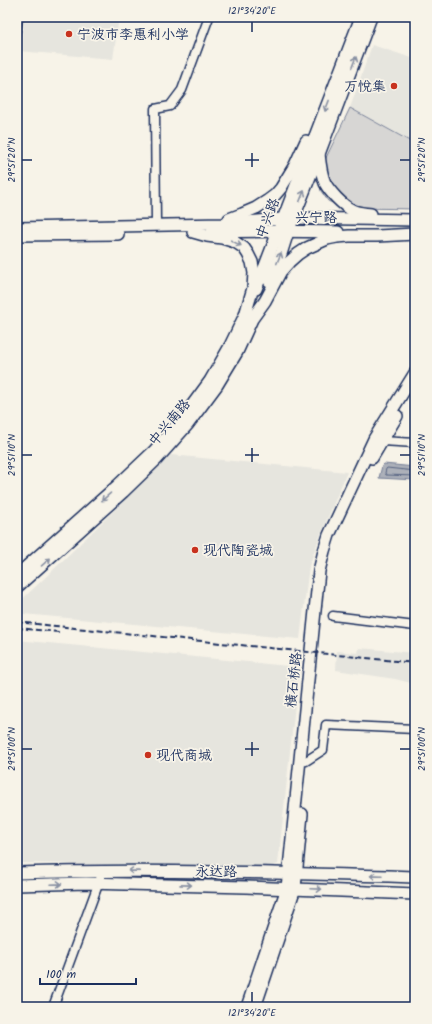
<svg xmlns="http://www.w3.org/2000/svg" width="432" height="1024" font-family="Kalam,'LXGW WenKai TC',sans-serif">
<style>
.built{fill:#e6e5de}
.green{fill:#d7d6d4;stroke:#798299}
.water{fill:#acb0b9;stroke:#727c95}
.lines{fill:none;stroke-linecap:round;stroke-linejoin:round}
.shore{stroke:#556382;stroke-width:1}
.minor-casing{stroke:#1b2f5e;stroke-width:11}
.major-casing{stroke:#1b2f5e;stroke-width:14}
.minor{stroke:#f7f3e8;stroke-width:8}
.major{stroke:#f7f3e8;stroke-width:11}
.rail{stroke:#1b2f5e;stroke-width:2;stroke-dasharray:6 3;stroke-linecap:butt}
.oneway{stroke:#8991a3}
.ticks{fill:none;stroke:#1b2f5e;stroke-width:1.5}
.poi-dot{fill:#c8321e;stroke:#f7f3e8;stroke-width:1.5}
.labels{text-anchor:middle;stroke-width:3.5;stroke-linejoin:round;paint-order:stroke}
.poi-label{font-size:14px;fill:#1b2f5e;stroke:#f7f3e8;text-anchor:start}
.street-label{font-size:14px;fill:#1b2f5e;stroke:#f7f3e8}
.neatline{fill:none;stroke:#1b2f5e;stroke-width:1.5}
.ticks-label{font-size:10px;text-anchor:middle;fill:#1b2f5e}
</style>
<rect width="100%" height="100%" fill="#f7f3e8"/>
<filter id="ink" filterUnits="userSpaceOnUse"><feTurbulence type="fractalNoise" baseFrequency=".025" numOctaves="2"/><feDisplacementMap in="SourceGraphic" scale="8" xChannelSelector="R" yChannelSelector="G"/><feConvolveMatrix kernelMatrix="1 2 1 2 8 2 1 2 1" color-interpolation-filters="sRGB"/></filter>
<g filter="url(#ink)">
<g class="built">
<path d="M25 17H119L113 59 18 51Z"/>
<path d="M372 45 415 59V144L350 108Z"/>
<path d="M171 455 347 472 321 534 309 566 300 639 23 614 17 611V604L49 574Z"/>
<path d="M17 640 299 667 278 864 267 869 147 865 17 863Z"/>
<path d="M359 648 415 653V684L395 679 336 670 337 651 358 653Z"/>
</g>
<path class="green" d="M350 108 415 144V209L360 208 339 206 328 201 321 191 319 179 323 164Z"/>
<g class="water">
<path d="M17 17H24L17 50Z"/>
<path d="M384 464 415 467V480L379 478 382 466Z"/>
</g>
<g class="lines">
<path class="shore" d="M415 471 387 468 386 469 385 473 386 475 415 476"/>
<defs>
<g id="minor">
<path d="M156 225 155 109 170 106 182 90 209 17"/>
<path d="M382 441 415 443"/>
<path d="M333 616 415 626"/>
<path d="M306 761 323 750 326 725 415 729"/>
<path d="M53 1007 103 871"/>
</g>
<g id="major">
<path d="M319 154C320 164 321 174 325 183 330 192 342 205 352 210 357 213 364 213 371 214"/>
<path d="M229 219 242 214 256 208 267 201 275 195 281 188 295 165 306 141"/>
<path d="M17 228 168 225 223 224 293 218 415 220"/>
<path d="M212 232C254 231 296 231 338 232"/>
<path d="M17 235 118 234"/>
<path d="M269 281 281 254 288 232 319 154 371 17"/>
<path d="M256 289 361 17"/>
<path d="M372 458 397 416"/>
<path d="M17 575 117 486 154 451 182 419 210 381 229 348 245 315 253 288 254 273 252 262 248 254 244 248 235 242 222 238 207 236 193 232"/>
<path d="M17 587 123 492 156 460 188 424 217 385 237 352 252 319 265 301 281 271 289 262 298 254 307 248 327 239 337 237 349 236H377L415 234"/>
<path d="M17 873C150 869 282 873 415 877"/>
<path d="M17 885 86 883 246 887 415 894"/>
<path d="M247 1007 287 888 319 571 324 551 329 535 374 439 415 373"/>
<path d="M255 1007 295 888 302 814"/>
</g>
</defs>
<use href="#minor" class="minor-casing"/>
<use href="#major" class="major-casing"/>
<use href="#minor" class="minor"/>
<use href="#major" class="major"/>
<g class="rail">
<path d="M17 622 415 663"/>
<path d="M17 628 59 632"/>
</g>
</g>
<defs><path id="oneway-shaft" d="M-6 0H5M1.5-3L5.5 0L1.5 3" fill="none" stroke-width="1.6" stroke-linecap="round" stroke-linejoin="round"/></defs>
<g class="oneway">
<use href="#oneway-shaft" transform="translate(354 62) rotate(-69)"/>
<use href="#oneway-shaft" transform="translate(327 106) rotate(111)"/>
<use href="#oneway-shaft" transform="translate(302 196) rotate(-68)"/>
<use href="#oneway-shaft" transform="translate(236 243) rotate(28)"/>
<use href="#oneway-shaft" transform="translate(279 258) rotate(-68)"/>
<use href="#oneway-shaft" transform="translate(106 497) rotate(139)"/>
<use href="#oneway-shaft" transform="translate(46 562) rotate(-41)"/>
<use href="#oneway-shaft" transform="translate(134 871) rotate(-179)"/>
<use href="#oneway-shaft" transform="translate(376 876) rotate(-178)"/>
<use href="#oneway-shaft" transform="translate(56 884) rotate(-2)"/>
<use href="#oneway-shaft" transform="translate(186 885) rotate(1)"/>
<use href="#oneway-shaft" transform="translate(316 889) rotate(2)"/>
</g>
</g>
<path class="ticks" d="M252 22V32M252 153V167M22 160H32M245 160H259M400 160H410M252 448V462M22 455H32M245 455H259M400 455H410M252 742V756M22 749H32M245 749H259M400 749H410M252 992V1002"/>
<g class="poi-dot">
<circle cx="69" cy="34" r="4"/>
<circle cx="394" cy="86" r="4"/>
<circle cx="195" cy="550" r="4"/>
<circle cx="148" cy="755" r="4"/>
</g>
<g class="labels">
<g class="poi-label">
<text x="77" y="39">宁波市李惠利小学</text>
<text x="386" y="91" text-anchor="end">万悦集</text>
<text x="203" y="555">现代陶瓷城</text>
<text x="156" y="760">现代商城</text>
</g>
<g class="street-label">
<text x="316" y="222">兴宁路</text>
<text transform="translate(267 218) rotate(-69)" y="5">中兴路</text>
<text transform="translate(169 422) rotate(-50)" y="5">中兴南路</text>
<text transform="translate(293 680) rotate(-84)" y="5">横石桥路</text>
<text transform="translate(216 871) rotate(1)" y="5">永达路</text>
</g>
</g>
<rect width="432" height="1024" fill="none" stroke="#f7f3e8" stroke-width="44"/>
<path d="M40 978v6h96v-6" fill="none" stroke="#1b2f5e" stroke-width="2"/>
<text x="46" y="978" font-size="12" fill="#1b2f5e" stroke="#f7f3e8" stroke-width="3" paint-order="stroke">100 m</text>
<rect x="22" y="22" width="388" height="980" class="neatline"/>
<g class="ticks-label">
<text x="252" y="14">121°34'20"E</text>
<text transform="translate(11 160) rotate(-90)" y="4">29°51'20"N</text>
<text transform="translate(421 160) rotate(-90)" y="4">29°51'20"N</text>
<text transform="translate(11 455) rotate(-90)" y="4">29°51'10"N</text>
<text transform="translate(421 455) rotate(-90)" y="4">29°51'10"N</text>
<text transform="translate(11 749) rotate(-90)" y="4">29°51'00"N</text>
<text transform="translate(421 749) rotate(-90)" y="4">29°51'00"N</text>
<text x="252" y="1016">121°34'20"E</text>
</g>
</svg>
